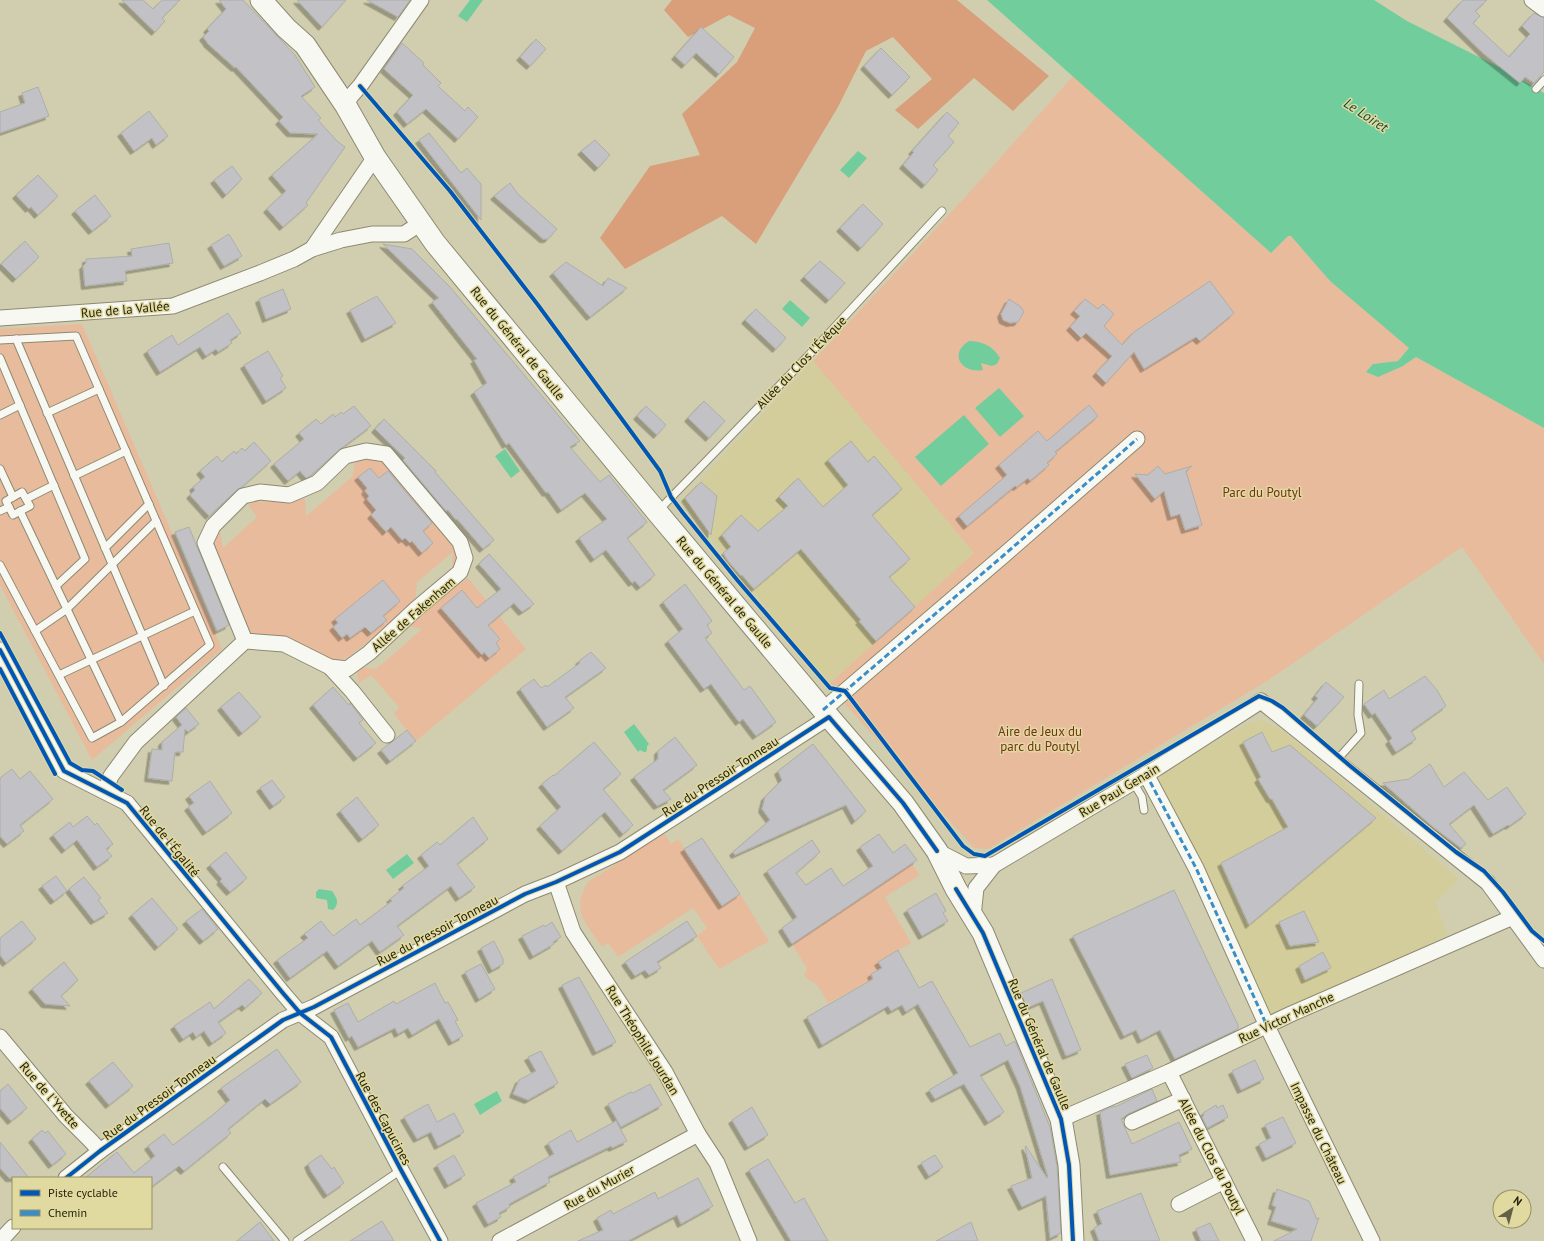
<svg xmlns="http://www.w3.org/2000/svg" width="1544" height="1241" font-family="'PT Sans',sans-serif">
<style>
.built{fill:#d3cd9c}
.green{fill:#e8bb9d}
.forest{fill:#d99e7a}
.water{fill:#72cd9d}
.building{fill:#c2c1c6;stroke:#aeaea9;filter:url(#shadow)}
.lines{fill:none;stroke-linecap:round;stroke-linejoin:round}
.lane-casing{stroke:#8d8a72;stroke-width:9}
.street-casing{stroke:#8d8a72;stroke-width:17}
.secondary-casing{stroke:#8d8a72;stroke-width:23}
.lane{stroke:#f8f8f3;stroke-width:7}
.street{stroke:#f8f8f3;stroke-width:15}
.secondary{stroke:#f8f8f3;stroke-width:21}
.quiet{stroke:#3a8ec7;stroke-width:3;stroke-dasharray:6 3;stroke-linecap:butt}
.cycleway-casing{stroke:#e0d9a0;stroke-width:6}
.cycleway{stroke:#0057b8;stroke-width:4}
.labels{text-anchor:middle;stroke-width:3;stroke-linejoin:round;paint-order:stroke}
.street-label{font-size:13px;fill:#27240d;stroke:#e0d9a0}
.park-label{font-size:13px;fill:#753216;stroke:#e0d9a0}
.water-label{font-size:14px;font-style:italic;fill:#144933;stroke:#e0d9a0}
</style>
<defs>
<filter id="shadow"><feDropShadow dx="-3.5" dy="3.5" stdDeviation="0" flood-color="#0004"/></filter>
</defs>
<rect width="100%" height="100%" fill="#d1ceaf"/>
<g class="built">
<path d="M813 361 974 554 828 685 681 500Z"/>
<path d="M1260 720 1278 727 1459 879 1435 903 1448 935 1268 1022 1154 777 1246 724Z"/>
</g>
<g class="green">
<path d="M1073 76 1271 253 1288 236H1291L1330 281 1374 317 1409 348 1398 361 1373 364 1366 372 1403 366 1416 357 1544 428V664L1462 547 1267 681 988 849 974 848 828 685 974 553 813 361 968 194Z"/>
<path d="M82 324 222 649 92 760 0 585V329Z"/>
<path d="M371 457 383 461 458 551V563L452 572 453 552 417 582 415 605 347 658 337 660 329 658 285 638 248 632 210 543 219 528 223 548 257 517 248 505 255 502 305 499 306 516 353 476 355 459Z"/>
<path d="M469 579 526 649 416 741 394 714 399 707 371 675 359 683 356 671 358 667 376 669 422 629 404 625 462 580Z"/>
<path d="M664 833 671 844 678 839 722 906 740 894 769 941 719 969 697 936 707 928 693 908 618 957 608 943 602 947C585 922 571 911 588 882Z"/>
<path d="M911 863 920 875 885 897 911 943 878 962 882 968 871 974 873 979 828 1003 818 986 804 976 807 968 792 944Z"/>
</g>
<path class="forest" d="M672 0H957L1049 76 1013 111 974 78 918 129 895 110 932 79 893 37 866 51 838 107 756 244 722 216 625 269 600 238 650 166 700 155 682 114 737 62 755 28 729 15 688 37 664 10Z"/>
<g class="water">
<path d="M470 0H483L467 22 458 16Z"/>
<path d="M987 0H1374L1407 21 1507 71 1544 93V428L1416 357 1403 366 1378 377 1366 372 1373 364 1398 361 1409 348 1330 281 1291 236H1288L1271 253Z"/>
<path d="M858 151 867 158 849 178 840 170Z"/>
<path d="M790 300 810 318 802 327 782 309Z"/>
<path d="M969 341C982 341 993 346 1000 358L997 364 992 366 981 363 983 370C962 374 948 354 969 341Z"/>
<path d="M999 388 1024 416 1000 437 975 408Z"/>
<path d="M964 415 989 444 941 486 915 457Z"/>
<path d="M505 449 520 471 511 478 495 456Z"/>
<path d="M634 724 649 744 647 746V749L646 752H644L640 750 638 752 624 732Z"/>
<path d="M407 854 414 863 393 879 386 870Z"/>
<path d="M319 889 332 891C337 898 340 903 333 910L328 909 327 900 316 898V892Z"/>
<path d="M497 1091 502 1101 480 1115 474 1104Z"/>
</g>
<g class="building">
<path d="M122 0H143L153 9 162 0H180L162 18 165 21 155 32Z"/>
<path d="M219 0H243L295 55 315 87 301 96 321 118 318 120 337 141 345 147 306 203 308 205 283 227 267 209 286 191 272 175 318 134 290 133 279 121 283 117 236 67 235 68 207 43V42L203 37 209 31 207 29 226 9Z"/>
<path d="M297 0H346L322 27Z"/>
<path d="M367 0H410L398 17Z"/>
<path d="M1463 0H1487L1475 11 1480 16 1473 23 1509 57 1530 34 1522 26 1534 13 1544 18V72L1534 83 1525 77 1520 83 1484 54 1447 18Z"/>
<path d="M701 27 734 57 719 74 696 53 685 65 675 56Z"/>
<path d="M536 39 546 49 530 66 520 57Z"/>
<path d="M402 43 424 63 423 65 441 83 438 86 465 111 468 107 478 117 458 139 426 109 407 124 397 112 413 95 384 69Z"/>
<path d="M881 48 910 77 892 95 864 66Z"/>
<path d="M38 87 49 116 0 133V112L25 103 22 93Z"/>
<path d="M149 111 168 136 156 145 152 138 134 151 121 133Z"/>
<path d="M947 112 959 123 948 136 954 142 933 165 938 170 925 185 903 165 914 152 912 151Z"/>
<path d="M429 133 461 173 467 168 481 184V220L419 140Z"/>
<path d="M595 140 610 155 598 168 581 151Z"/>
<path d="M232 166 242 179 226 195 214 180Z"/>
<path d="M38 175 58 196 38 215 31 207 29 209 16 195Z"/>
<path d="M510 183 518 194 557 229 548 239H543L494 196Z"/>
<path d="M95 195 111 216 92 231 75 211Z"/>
<path d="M863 204 883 224 861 248 840 228Z"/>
<path d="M229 234 242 256 224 266 211 245Z"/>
<path d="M25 241 39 257 16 279 1 264Z"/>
<path d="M169 243 173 263 125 271 127 281 85 286 83 266 86 263V259L132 256 131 249Z"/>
<path d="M383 244 412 249 450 287 580 441 570 447 600 482 609 475 647 522 627 538 655 575 640 587 635 581 632 583 606 550 594 559 579 538 607 519 585 493 561 510 548 492 546 493 509 443 506 445 474 392 487 383 474 360 477 359 432 302 439 298Z"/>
<path d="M820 261 845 283 829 300 804 277Z"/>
<path d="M566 262 603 286 608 278 627 288 590 317 553 273Z"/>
<path d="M1210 281 1234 313 1200 341 1196 337 1144 369 1134 352 1106 383 1096 373 1112 356 1086 333 1081 338 1070 327 1080 316 1074 311 1085 299 1098 309 1103 304 1114 314 1104 326 1122 345 1134 332Z"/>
<path d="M283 289 291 309 266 319 259 299Z"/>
<path d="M377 296 396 323 365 339 350 310Z"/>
<path d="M1009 299 1021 307 1024 312 1018 322 1010 323 1003 320 1001 314Z"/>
<path d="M756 309 786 338 776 349 745 320Z"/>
<path d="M228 313 241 333 230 340 232 343 218 352 216 349 206 356 200 347 160 372 147 351 172 335 178 345Z"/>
<path d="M268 351 283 376 280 378 286 388 266 401 244 365Z"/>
<path d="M704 401 725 421 709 438 688 418Z"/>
<path d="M1089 405 1098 416 1055 452 1057 454 1047 463 1049 465 1030 481 1028 478 1017 487 1015 486 967 526 959 516 1007 475 999 465 1038 431 1047 441Z"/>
<path d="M354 406 371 426 339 450 309 477 306 478 300 471 288 481 274 464 304 439 299 433 316 419 321 424 333 414 335 417 341 412 343 414Z"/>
<path d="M646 406 666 425 657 435 637 416Z"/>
<path d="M384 419 436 471 435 472 494 540 483 549 457 519 456 520 448 510 446 511 403 460 405 458 375 429Z"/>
<path d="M851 441 868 462 874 456 902 489 872 515 910 559 889 577 915 607 876 641 859 621 861 620 801 549 754 589 742 575 741 576 728 561 723 553 731 547 722 535 741 515 758 531 788 506 779 497 798 478 823 507 848 485 828 460Z"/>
<path d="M254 442 271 461 242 487 237 490 209 516 190 495 195 490 193 487 205 477 200 471 217 456 222 462 234 451 236 454 242 448 245 451Z"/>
<path d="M1158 466 1165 474 1192 466 1186 471 1202 525 1185 530 1180 514 1171 517 1164 491 1155 499 1135 474 1148 475Z"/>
<path d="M370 468 379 478 388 471 432 523 423 531 433 543 422 553 412 541 410 543 405 538 402 540 391 527 386 532 371 515 376 510 367 499 369 496 365 491 367 488 358 477Z"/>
<path d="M701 482 717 496 711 535 685 498Z"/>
<path d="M189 527 229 625 217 631 175 532Z"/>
<path d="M489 554 534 604 522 612 514 603 488 625 500 639 496 643 500 649 489 658 484 652 482 655 441 608 462 590 477 608 501 589 479 564Z"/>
<path d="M383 580 400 601 383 616 387 620 371 633 365 627 350 638 347 634 342 638 333 627 338 623 335 619Z"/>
<path d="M685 584 712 621 707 625 712 633 705 638 744 690 750 686 776 722 756 736 743 719 739 722 711 684 704 689 668 641 683 629 663 602Z"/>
<path d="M591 652 606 668 565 697 574 708 547 727 520 689 534 679 541 688 546 685 547 687 580 663 579 661Z"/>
<path d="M1425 676 1437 690 1446 706 1411 731 1416 739 1396 752 1389 741 1392 738 1375 713 1372 715 1364 704 1384 690 1389 699Z"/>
<path d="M1326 682 1344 697 1317 726 1304 715 1318 698 1315 696Z"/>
<path d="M333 687 349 705 350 703 363 720 359 723 376 743 357 758 313 705Z"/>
<path d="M239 692 261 717 242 733 221 707Z"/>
<path d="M186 708 199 724 188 732 185 729 183 752H175L172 781 148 778 152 749 162 750V742L182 725 176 717Z"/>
<path d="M407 730 416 741 390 761 381 750Z"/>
<path d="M1262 732 1272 752 1290 745 1376 818 1249 925 1221 863 1288 827 1272 799H1270L1258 779 1261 777 1243 742Z"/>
<path d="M675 737 697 765 663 790 671 799 657 806 634 777 658 759V751Z"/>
<path d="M594 742 621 774 603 789 633 825 623 834 605 812 562 851 540 826 561 807 542 784 553 775 554 776Z"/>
<path d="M813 744 866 811 855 821 846 805 735 855 733 852 770 820 762 809 765 797 782 780 778 771Z"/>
<path d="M1430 764 1444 787 1464 772 1488 800 1507 787 1526 814 1509 826 1508 825 1493 834 1474 805 1449 824 1466 844 1461 848 1433 827 1383 783 1409 779Z"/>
<path d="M12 769 20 779 30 771 53 799 20 825 24 831 7 844 0 836V778Z"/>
<path d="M272 780 285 797 273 806 260 788Z"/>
<path d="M210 781 232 813 206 832 188 807 194 803 189 796Z"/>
<path d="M357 797 379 825 362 839 340 811Z"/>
<path d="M87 816 95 825 97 823 113 844 106 849 112 856 97 867 77 840 65 850 53 835 70 822 73 827Z"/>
<path d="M473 817 488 839 457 864 475 887 459 898 451 886 397 926 404 935 380 952 372 941 338 966 327 951 290 978 277 960 308 938 304 934 321 921 333 936 356 919 360 925 392 901 390 899 404 888 402 886 429 866 421 855 437 842 440 845Z"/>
<path d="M879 834 893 853 905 844 917 860 792 944 782 928 797 917 767 871 812 840 820 852 796 873 806 885 831 868 843 886 873 866 860 847Z"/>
<path d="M702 838 740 894 722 906 684 849Z"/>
<path d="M226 852 247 878 230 892 220 881 222 879 210 865Z"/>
<path d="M56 876 67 891 54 901 42 886Z"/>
<path d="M84 877 101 898 98 900 108 913 94 921 69 889Z"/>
<path d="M1174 890 1238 1025V1029L1175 1059 1160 1030 1141 1040 1136 1030 1124 1036 1073 936Z"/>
<path d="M936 893 946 911 943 913 948 921 922 936 907 910Z"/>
<path d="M152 898 178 929 158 947 132 915Z"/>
<path d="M202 909 218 929 203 941 186 921Z"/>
<path d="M1304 911 1319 942 1290 946 1279 922Z"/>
<path d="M22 921 36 939 6 963 0 955V938Z"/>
<path d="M687 921 697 936 657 962 661 968 649 975 645 970 635 976 625 962Z"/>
<path d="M552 922 561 937 553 942 554 944 533 956 522 936 544 925 545 927Z"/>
<path d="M494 941 503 959V964L492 970 481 948Z"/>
<path d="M898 950 919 988 932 981 970 1047 1000 1033 1006 1046 1015 1041 1050 1127 1057 1166 1061 1233 1050 1238 1046 1196 1022 1207 1011 1186 1032 1178 1025 1147 1026 1146 1047 1178 1048 1177 1020 1086 1008 1060 980 1075 1004 1112 988 1122 964 1084 935 1099 929 1090 958 1073 918 1004 906 1012 902 1005 891 1011 888 1006 822 1045 807 1017 873 979 871 974 882 968 878 962Z"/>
<path d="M1323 952 1331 968 1305 980 1299 966Z"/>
<path d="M64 962 78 980 61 996 70 1006 45 1004 32 989Z"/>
<path d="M481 964 495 989 479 999 465 972Z"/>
<path d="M579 977 616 1042 596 1052 562 985Z"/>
<path d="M249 979 262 993 245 1008 242 1005 218 1022 226 1033 212 1043 204 1031 196 1037 193 1032 183 1039 174 1026 210 1002 214 1009Z"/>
<path d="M1052 979 1081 1050 1066 1056 1043 1001 1027 1008 1021 993Z"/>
<path d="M435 983 445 1003 448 1002 458 1020 455 1021 463 1036 452 1042 439 1019 412 1035 408 1028 398 1034 395 1028 358 1047 352 1036 349 1038 334 1010 348 1003 358 1022 394 1001 396 1004Z"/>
<path d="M277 1049 301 1082 270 1104 265 1099 228 1129 231 1133 184 1171 179 1166 151 1187V1178H85L117 1152 134 1173 155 1156 148 1146 164 1134 173 1145 214 1114 230 1100 221 1088Z"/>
<path d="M541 1051 558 1083 528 1100 513 1094 519 1080 536 1071 528 1057Z"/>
<path d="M1147 1055 1153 1068 1132 1078 1125 1064Z"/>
<path d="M1255 1060 1264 1079 1241 1090 1232 1071Z"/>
<path d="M113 1062 133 1086 109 1105 89 1081Z"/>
<path d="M8 1084 27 1108 11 1121 0 1108V1091Z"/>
<path d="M650 1084 662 1105 621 1127 608 1104 631 1092 633 1093Z"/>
<path d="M1152 1089 1157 1101 1128 1114 1121 1119 1132 1144 1179 1122 1192 1149 1179 1155 1181 1162 1110 1175 1100 1112 1114 1106 1115 1107Z"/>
<path d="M428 1104 437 1122 454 1113 464 1132 438 1146 431 1132 417 1139 404 1117Z"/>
<path d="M1216 1105 1217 1108 1223 1105 1228 1117 1207 1128 1202 1117 1204 1115 1203 1113Z"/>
<path d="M752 1107 768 1135 748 1147 732 1120Z"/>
<path d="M1283 1117 1296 1143 1266 1158 1259 1144 1271 1138 1265 1125Z"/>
<path d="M616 1121 627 1141 612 1148 611 1146 548 1177 550 1182 509 1204 510 1207 499 1213 501 1217 488 1224 476 1203 516 1182 513 1177 554 1154 548 1143 571 1130 577 1142Z"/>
<path d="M42 1130 45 1133 48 1131 66 1154 52 1165 32 1139Z"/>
<path d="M0 1142 29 1178H9L0 1168Z"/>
<path d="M321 1155 332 1169 334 1167 344 1183 327 1195 311 1171 308 1164Z"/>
<path d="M454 1155 465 1175 448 1185 437 1165Z"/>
<path d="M935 1155 943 1167 929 1176 921 1163Z"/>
<path d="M768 1159 795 1203 804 1198 828 1241H791L749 1170Z"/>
<path d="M698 1178 713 1206 681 1224 677 1215 628 1241H578L603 1230 597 1218 611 1210 613 1214 655 1192 658 1199Z"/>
<path d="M1277 1189 1309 1201 1316 1217V1219L1319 1218 1311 1241H1274L1297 1229 1271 1221 1276 1207 1272 1205Z"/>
<path d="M1141 1193 1160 1241H1099L1094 1228 1102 1224 1097 1211Z"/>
<path d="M382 1221 394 1241H350Z"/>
<path d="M260 1222 274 1241H237Z"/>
<path d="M971 1222 978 1241H936Z"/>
<path d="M1210 1223 1219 1241H1201L1196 1229Z"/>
</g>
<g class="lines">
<defs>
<g id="lane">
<path d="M1536 89 1544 80"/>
<path d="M16 339 164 686"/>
<path d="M0 340 76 336 210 645 121 722 20 511"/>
<path d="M0 358 85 559 56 586"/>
<path d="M47 413 99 389"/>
<path d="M0 415 20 405"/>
<path d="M0 469 13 497"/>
<path d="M74 476 126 451"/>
<path d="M22 492 30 506 13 515 6 501Z"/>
<path d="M26 499 54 485"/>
<path d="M659 510 808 356 942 211"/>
<path d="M0 511 9 507"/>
<path d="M105 548 149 504"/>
<path d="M0 565 92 738 121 722"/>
<path d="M35 631 67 609 156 521"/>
<path d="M59 675 195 611"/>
<path d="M1336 761 1361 733 1358 715 1359 684"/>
<path d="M1133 782 1142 797 1144 810"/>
<path d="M223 1167 285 1241"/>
<path d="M297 1241 401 1170"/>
</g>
<g id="street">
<path d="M1532 0 1544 9"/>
<path d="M346 106 351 96 360 86 421 0"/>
<path d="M312 249 375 157"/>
<path d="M0 318 173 306 260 273 294 259 312 249 341 240 372 234H404L421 223"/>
<path d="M0 650 64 771 127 803 282 992 300 1013 331 1037 401 1170 440 1241"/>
<path d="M330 667 352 691 387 735"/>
<path d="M823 710 1004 555 1137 439"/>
<path d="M1146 774 1196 868 1267 1026 1372 1241"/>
<path d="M105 791 111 776 136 742 245 641 284 644 330 667 347 669 369 653 416 609 460 572 465 558 460 542 386 454 366 451 345 456 317 483 289 495 260 492 243 496 213 526 205 543 245 641"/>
<path d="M937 851 966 866 994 865"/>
<path d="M556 882 573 932 665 1072 698 1134 717 1163 749 1241"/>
<path d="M973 916 976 888 994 865 1157 768 1261 701 1488 883 1544 960"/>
<path d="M0 1037 66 1116 91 1141 100 1151"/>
<path d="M1169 1072 1254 1241"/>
<path d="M1061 1119 1169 1072 1291 1014 1513 917"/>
<path d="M1132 1122 1183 1099"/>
<path d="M66 1178 100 1151 283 1020 314 1007 525 894 556 882 620 852 829 717"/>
<path d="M1179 1204 1224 1181"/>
<path d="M0 1241 13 1227"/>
<path d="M500 1241 698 1134"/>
</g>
<path id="secondary" d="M261 0 286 28 305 45 346 106 375 157 435 243 657 512 829 717 903 803 937 851 956 889 983 933 1061 1119 1069 1165 1073 1241"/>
</defs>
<use href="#lane" class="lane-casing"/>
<use href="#street" class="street-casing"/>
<use href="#secondary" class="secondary-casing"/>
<use href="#lane" class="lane"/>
<use href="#street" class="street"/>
<use href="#secondary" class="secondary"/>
<g class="quiet">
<path d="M823 710 1004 555 1137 439"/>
<path d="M1146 774 1196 868 1267 1026"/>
</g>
<defs>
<g id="cycleway">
<path d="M360 86 450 191 538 305 660 471 671 497 683 513 738 581 830 688 845 691 963 846 974 854 985 856 1259 696 1272 701 1283 708 1349 765 1456 852 1484 871 1503 892 1532 931 1544 941"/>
<path d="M0 633 70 763 82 770 93 771 122 790"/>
<path d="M0 650 64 771 127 803 282 992 300 1013 331 1037 401 1170 440 1241"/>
<path d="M0 669 55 774"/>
<path d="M956 889 983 933 1061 1119 1069 1165 1073 1241"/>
<path d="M66 1178 100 1151 283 1020 314 1007 525 894 556 882 620 852 829 717 903 803 937 851"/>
</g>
</defs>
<use href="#cycleway" class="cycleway-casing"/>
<use href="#cycleway" class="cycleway"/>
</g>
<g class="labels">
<g class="street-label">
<text transform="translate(125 309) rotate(-5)" y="5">Rue de la Vallée</text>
<text transform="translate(518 343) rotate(51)" y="5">Rue du Général de Gaulle</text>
<text transform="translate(801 362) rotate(-46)" y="5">Allée du Clos l'Évêque</text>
<text transform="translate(725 592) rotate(50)" y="5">Rue du Général de Gaulle</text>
<text transform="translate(413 614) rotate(-41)" y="5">Allée de Fakenham</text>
<text transform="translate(720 776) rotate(-33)" y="5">Rue du Pressoir Tonneau</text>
<text transform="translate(1119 790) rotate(-31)" y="5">Rue Paul Genain</text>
<text transform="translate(170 841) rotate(51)" y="5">Rue de l'Égalité</text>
<text transform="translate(437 930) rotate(-28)" y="5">Rue du Pressoir Tonneau</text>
<text transform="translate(1286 1017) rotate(-25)" y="5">Rue Victor Manche</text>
<text transform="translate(643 1040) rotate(58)" y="5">Rue Théophile Jourdan</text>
<text transform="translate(1040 1044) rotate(67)" y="5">Rue du Général de Gaulle</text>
<text transform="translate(50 1095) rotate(49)" y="5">Rue de l'Yvette</text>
<text transform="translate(159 1097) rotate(-36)" y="5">Rue du Pressoir Tonneau</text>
<text transform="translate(384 1118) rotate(62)" y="5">Rue des Capucines</text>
<text transform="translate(1319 1133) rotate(64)" y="5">Impasse du Château</text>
<text transform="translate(1212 1156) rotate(63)" y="5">Allée du Clos du Poutyl</text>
<text transform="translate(599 1187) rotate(-29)" y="5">Rue du Murier</text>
</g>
<g class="park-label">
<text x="1262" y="497">Parc du Poutyl</text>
<text x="1040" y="736">Aire de Jeux du<tspan x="1040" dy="15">parc du Poutyl</tspan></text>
</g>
<g class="water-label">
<text transform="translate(1366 115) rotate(33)" y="5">Le Loiret</text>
</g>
</g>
<rect x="12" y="1177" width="140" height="52" fill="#e0d9a0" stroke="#969165"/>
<rect x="20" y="1190" width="20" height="6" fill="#0057b8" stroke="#969165"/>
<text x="48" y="1197" font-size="12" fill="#27240d">Piste cyclable</text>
<rect x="20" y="1210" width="20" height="6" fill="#3a8ec7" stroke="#969165"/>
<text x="48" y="1217" font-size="12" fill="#27240d">Chemin</text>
<g transform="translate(1512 1209) rotate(36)"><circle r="19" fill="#e0d9a0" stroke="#969165"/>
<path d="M0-3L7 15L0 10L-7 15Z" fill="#626046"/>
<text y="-6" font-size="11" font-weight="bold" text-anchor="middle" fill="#27240d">N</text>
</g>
</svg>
